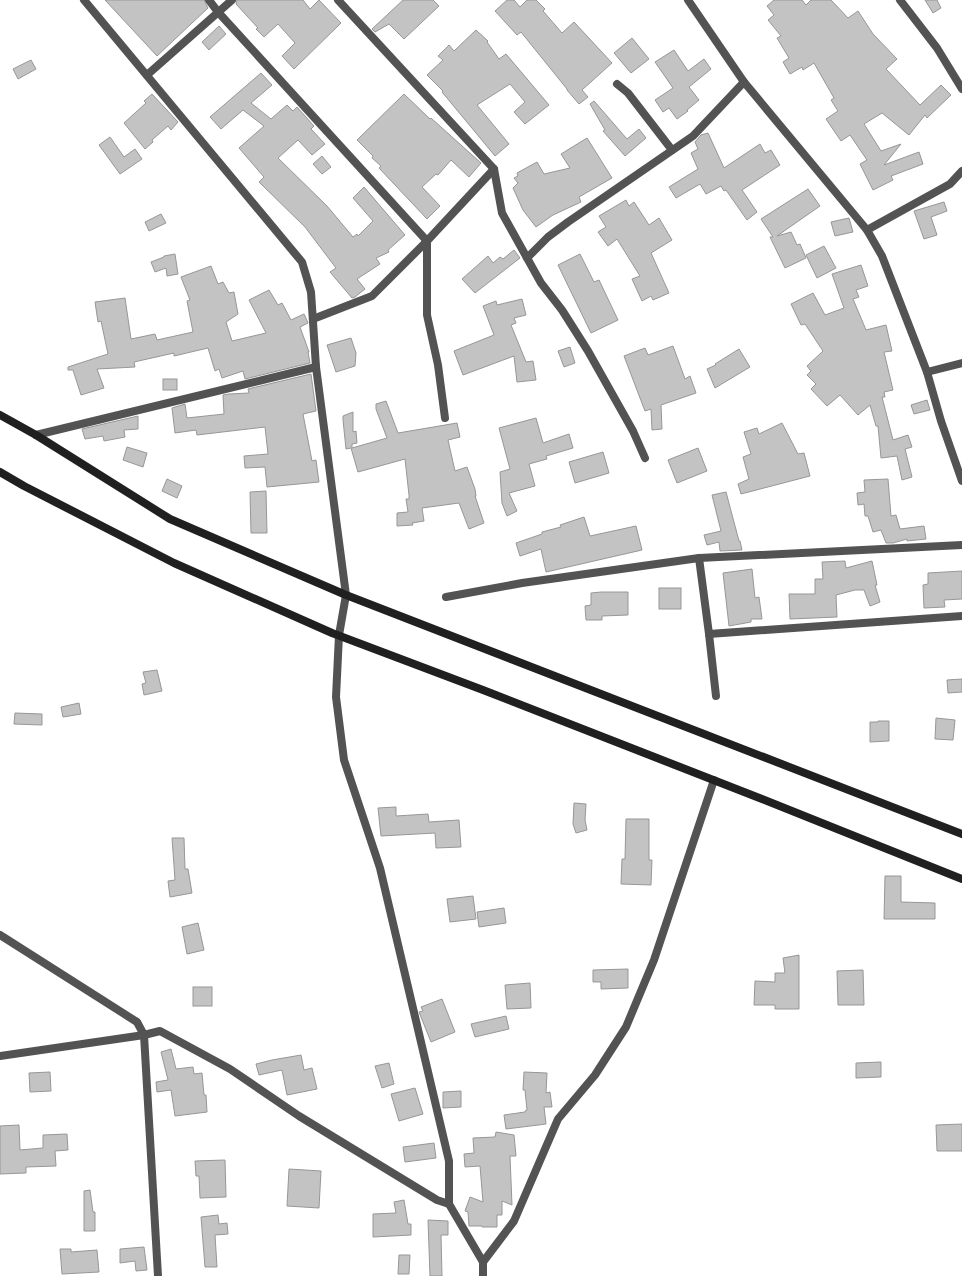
<svg xmlns="http://www.w3.org/2000/svg" width="962" height="1276" font-family="Cabin,sans-serif">
<style>
.building{fill:#c3c3c3;stroke:#979797}
.lines{fill:none;stroke-linecap:round;stroke-linejoin:round}
.street{stroke:#535353;stroke-width:8}
.secondary{stroke:#202020;stroke-width:8}
</style>
<rect width="100%" height="100%" fill="#fff"/>
<g class="building">
<path d="M105 0H204L208 8 157 56Z"/>
<path d="M237 0H303L310 9 319 0 341 23 294 69 282 56 295 43 278 24 264 37 256 29 258 28 236 4Z"/>
<path d="M403 0H433L439 6 404 39 389 24 375 32 372 29Z"/>
<path d="M507 0H514L520 7 527 0H536L545 9 543 11 562 33 574 22 612 63 582 90 588 97 579 104 567 90V89L521 32 517 35 495 11Z"/>
<path d="M774 0H802L806 5 811 0H831L848 18 858 11 873 34 897 59 886 69 920 105 941 85 951 95 927 118 925 115 909 135 882 113 864 124 881 151 901 144 884 165 919 152 923 164 891 176 893 180 873 190 860 164 867 160 850 135 841 141 826 119 838 111 831 100 834 98 814 63 803 70 802 67 790 74 783 62 789 58 777 38 781 36 768 20 774 15 767 6Z"/>
<path d="M925 0H937L941 8 933 13Z"/>
<path d="M219 26 226 34 209 50 202 42Z"/>
<path d="M476 30 488 41 487 42 499 59 506 54 549 105 525 124 514 112 525 102 510 84 477 105 509 144 495 156 442 92 443 91 427 75 443 60 438 56 449 45 454 51Z"/>
<path d="M632 38 649 59 631 73 614 53Z"/>
<path d="M674 50 688 71 704 59 711 69 689 87 699 100 687 110 688 111 677 119 669 108 663 112 655 100 673 88 655 62Z"/>
<path d="M31 60 36 69 18 79 13 69Z"/>
<path d="M261 73 272 85 251 103 271 119 287 105 293 111 297 107 314 126 311 129 325 144 312 155 298 140 278 158 327 206 353 237 357 234 358 236 373 221 353 198 364 187 405 235 388 250 389 252 376 258 380 264 357 279 365 289 355 297 352 298 330 272 336 268 305 227 259 182 264 177 239 148 264 126 243 110 221 129 210 117Z"/>
<path d="M152 94 178 122 171 130 168 126 152 140 153 142 145 149 124 123 146 103 144 101Z"/>
<path d="M404 94 430 119 431 118 481 163 469 177 451 160 438 175 436 174 422 187 440 206 427 219 379 168 381 166 372 158 373 156 357 140Z"/>
<path d="M594 101 627 139 639 129 646 138 625 156 603 131 605 130 590 104Z"/>
<path d="M708 133 724 168 760 144 765 153 771 150 780 165 742 190 757 212 747 220 726 190 724 191 721 186 706 194 700 184 676 198 669 187 698 169 691 153 698 149 695 142 701 135Z"/>
<path d="M110 137 124 157 135 149 142 159 120 174 99 145Z"/>
<path d="M587 138 612 178 579 197 581 202 553 215 536 227 523 210 513 188 518 183 514 178 518 176 517 173 537 162 544 174 570 168 561 154Z"/>
<path d="M322 156 331 167 322 174 313 164Z"/>
<path d="M808 189 820 206 777 236 791 232 797 245 800 244 806 258 785 268 770 237H773L761 219Z"/>
<path d="M626 200 629 206 634 202 649 225 659 218 672 240 651 253 669 293 653 300 651 296 642 301 632 279 640 276 617 239 608 246 598 232 606 227 599 216Z"/>
<path d="M944 202 947 211 931 217 937 235 924 239 914 211Z"/>
<path d="M161 214 166 223 149 231 145 222Z"/>
<path d="M849 218 853 232 835 236 831 222Z"/>
<path d="M824 246 836 268 817 278 806 255Z"/>
<path d="M514 250 520 258 475 293 462 279 488 256 493 263 500 257 503 259Z"/>
<path d="M175 254 178 274 167 276 166 268 155 272 151 262 164 257V256Z"/>
<path d="M580 254 594 282 599 280 618 320 591 333 558 265Z"/>
<path d="M861 265 868 286 856 290 859 297 853 299 866 330 886 325 892 351 884 352 893 390 884 392 885 397H882L893 440 908 435 912 447 905 449 912 477 902 480 897 456 881 458 878 426H876L870 405 858 415 840 395 827 406 811 389 816 384 807 375 811 371 807 366 823 351 805 324 801 325 791 304 813 293 825 315 844 308 832 274Z"/>
<path d="M211 266 218 284 223 282 229 293 234 292 238 314 226 322 232 341 266 333 249 300 269 290 278 305 282 303 291 320 304 314 308 323 300 327 309 352H308L310 363 245 379 243 371 222 378 219 369 215 371 208 348 174 356V353L134 362 135 367 97 369 104 388 81 395 73 370H68V367L108 354 101 321 98 322 95 302 125 298 131 339 155 334 157 340 193 332 187 301 190 300 181 277Z"/>
<path d="M522 299 526 315 514 318 516 323 511 325 526 362 533 361 536 380 517 382 514 356 463 375 454 351 494 335 483 306 496 301 497 305Z"/>
<path d="M351 338 356 353 355 366 336 372 327 345Z"/>
<path d="M673 346 685 379 690 376 696 393 661 405 662 429 652 430 651 409 645 411 624 356 645 348 648 355Z"/>
<path d="M570 347 575 363 564 367 558 351Z"/>
<path d="M739 349 750 367 715 388 707 369 716 365 715 364Z"/>
<path d="M311 374 316 411 303 414 312 461 316 460 319 482 267 487 265 467 245 468 244 456 268 454 265 427 197 435 196 430 175 433 172 408 185 404 187 418 224 414 223 395 229 394 249 393 248 389Z"/>
<rect x="163" y="379" width="14" height="11"/>
<path d="M927 400 930 410 914 414 911 405Z"/>
<path d="M386 401 398 433 457 423 460 437 448 440 455 471 467 467 475 489 476 496H475L484 523 469 529 459 503 422 508 424 521 412 523 413 525 397 526V513L408 512 406 499H409V495L405 459 358 472 351 448 346 449 343 420V416L353 412V432L356 431 357 443 352 444V448L387 438 376 409V404Z"/>
<path d="M138 416V429L124 430 125 437 104 441 103 436 85 439 82 429Z"/>
<path d="M536 418 543 443 569 434 573 448 546 456 547 459 529 464 535 486 509 493 517 511 507 516 502 503 500 472 510 469 499 428Z"/>
<path d="M782 423 798 454 804 453 810 476 741 494 738 484 749 479 743 457 751 454 744 432 757 428 759 434Z"/>
<path d="M127 447 147 453 143 467 123 460Z"/>
<path d="M698 448 707 471 677 483 668 460Z"/>
<path d="M603 452 609 473 575 483 569 462Z"/>
<path d="M167 479 182 486 177 498 162 491Z"/>
<path d="M888 479 891 516 896 515 900 529 924 526 926 539 907 541V539L893 543H886L881 530 873 532 868 516H865L864 504 858 505 857 493 865 492 864 480Z"/>
<path d="M266 491 267 533H251L250 492Z"/>
<path d="M726 492 739 541H740L742 550 720 551 719 542 707 545 704 535 721 531 712 495Z"/>
<path d="M584 517 590 536 636 526 642 550 546 572 541 549 520 556 516 543 542 534V532L561 527 560 525Z"/>
<path d="M845 561 846 568 872 561 877 585H875L880 602 870 606 864 590H855L836 595 837 617 790 619 789 594H815V579H823L822 562Z"/>
<path d="M752 569 755 598 759 597 762 619H751V622L729 626 723 573Z"/>
<path d="M962 571V599L944 600 945 607 924 608 923 585 928 584V573Z"/>
<rect x="659" y="588" width="22" height="21"/>
<path d="M601 592H628V615L602 616V620H586L585 606 591 605V593Z"/>
<path d="M157 670 162 691 144 695 142 684 146 683 143 672Z"/>
<path d="M962 679V692L948 693 947 680Z"/>
<path d="M79 703 81 714 63 717 61 707Z"/>
<path d="M15 713 42 714V725L14 724Z"/>
<path d="M936 718 955 720 953 740 935 739Z"/>
<path d="M878 721H889V741L870 742V722H878Z"/>
<path d="M574 803 586 804 585 820 587 830 576 833 573 824Z"/>
<path d="M396 807V816L428 814 429 822 459 820 461 847 436 848 435 833 381 836 378 808Z"/>
<path d="M626 819H649V860H652L651 885 621 884 622 859H625Z"/>
<path d="M172 838H184L185 869H188L192 893 170 897 168 881 175 880Z"/>
<path d="M885 876H901V902L935 903V919H884Z"/>
<path d="M473 896 476 919 450 922 447 899Z"/>
<path d="M504 908 506 923 479 927 477 912Z"/>
<path d="M198 923 204 950 187 954 182 927Z"/>
<path d="M799 955V1009H775V1005H754L755 981 775 982V973H785L783 958Z"/>
<path d="M628 969V988L601 989V982H593V970Z"/>
<path d="M863 970 864 1005H838L837 971Z"/>
<path d="M530 983 531 1008 507 1009 505 985Z"/>
<rect x="193" y="987" width="19" height="19"/>
<path d="M442 999 455 1032 431 1042 419 1012 423 1011 421 1007Z"/>
<path d="M506 1016 509 1029 475 1037 471 1024Z"/>
<path d="M171 1049 176 1069 193 1067 194 1074 202 1073 204 1095H206L207 1112 175 1116 171 1090 157 1092 156 1082 168 1080 161 1052Z"/>
<path d="M301 1055 304 1070 312 1068 317 1089 287 1095 282 1070 259 1075 256 1064 272 1060Z"/>
<path d="M881 1062V1077L856 1078V1063Z"/>
<path d="M389 1063 394 1084 382 1088 375 1066Z"/>
<path d="M50 1072 51 1091 30 1092 29 1073Z"/>
<path d="M524 1072 547 1073 546 1093 550 1092 552 1107H544L546 1124 506 1129 504 1115 525 1112V1111L527 1110 525 1090H523Z"/>
<path d="M415 1088 423 1114 399 1121 391 1094Z"/>
<path d="M461 1091V1107L443 1108V1092Z"/>
<path d="M962 1124V1151H937L936 1125Z"/>
<path d="M19 1125 20 1150 43 1148V1135L67 1134 68 1150 55 1151 56 1166 26 1167V1173L0 1174V1126Z"/>
<path d="M496 1132 514 1135 516 1156H510L512 1205 502 1201V1215H497V1227H482V1226H469L468 1212 465 1211 470 1197 483 1202 480 1166 465 1167 464 1154 474 1153 473 1138 495 1137Z"/>
<path d="M434 1143 436 1158 405 1162 403 1147Z"/>
<path d="M225 1160 226 1197 200 1198 199 1176H196L195 1161Z"/>
<path d="M289 1169 321 1171 319 1208 287 1206Z"/>
<path d="M90 1190 93 1212H95V1231H84V1191Z"/>
<path d="M404 1200 408 1224H411V1235L373 1237V1214L396 1213 394 1202Z"/>
<path d="M218 1215 219 1224 227 1223 228 1234 215 1235 217 1267H205L201 1217Z"/>
<path d="M428 1220 448 1221V1235H441L442 1276H430Z"/>
<path d="M144 1247 147 1270 136 1271 135 1261 120 1263V1249Z"/>
<path d="M60 1249H71V1252L97 1250 99 1272 62 1274Z"/>
<path d="M399 1255H410L409 1274H398Z"/>
</g>
<g class="lines">
<g class="street">
<path d="M84 0 302 262 311 292 316 367 346 595 339 635 336 697 344 760 380 868 449 1161V1204L483 1262 514 1221 558 1119 595 1075 626 1027 654 960 714 780"/>
<path d="M209 0 218 12 427 241V315L438 365 445 418"/>
<path d="M338 0 494 169 502 213 541 283 562 310 588 351 633 431 645 458"/>
<path d="M688 0 744 82 867 230 882 256 927 372 941 421 962 481"/>
<path d="M900 0 937 48 962 89"/>
<path d="M147 75 232 0"/>
<path d="M617 84 628 93 672 150"/>
<path d="M867 230 950 184 962 171"/>
<path d="M527 258 548 237 568 222 693 136 744 82"/>
<path d="M313 319 372 296 427 241 494 169"/>
<path d="M927 372 962 363"/>
<path d="M36 435 316 367"/>
<path d="M699 558 709 634 716 696"/>
<path d="M446 597 522 583 699 558 962 545"/>
<path d="M709 634 962 616"/>
<path d="M0 935 137 1022 144 1035 158 1276"/>
<path d="M0 1056 144 1035 160 1031 230 1069 299 1116 437 1200 449 1204"/>
<path d="M483 1276V1262"/>
</g>
<g class="secondary">
<path d="M0 415 36 435 170 519 346 595 962 834"/>
<path d="M0 472 24 486 174 563 332 633 483 690 762 799 962 879"/>
</g>
</g>
</svg>
